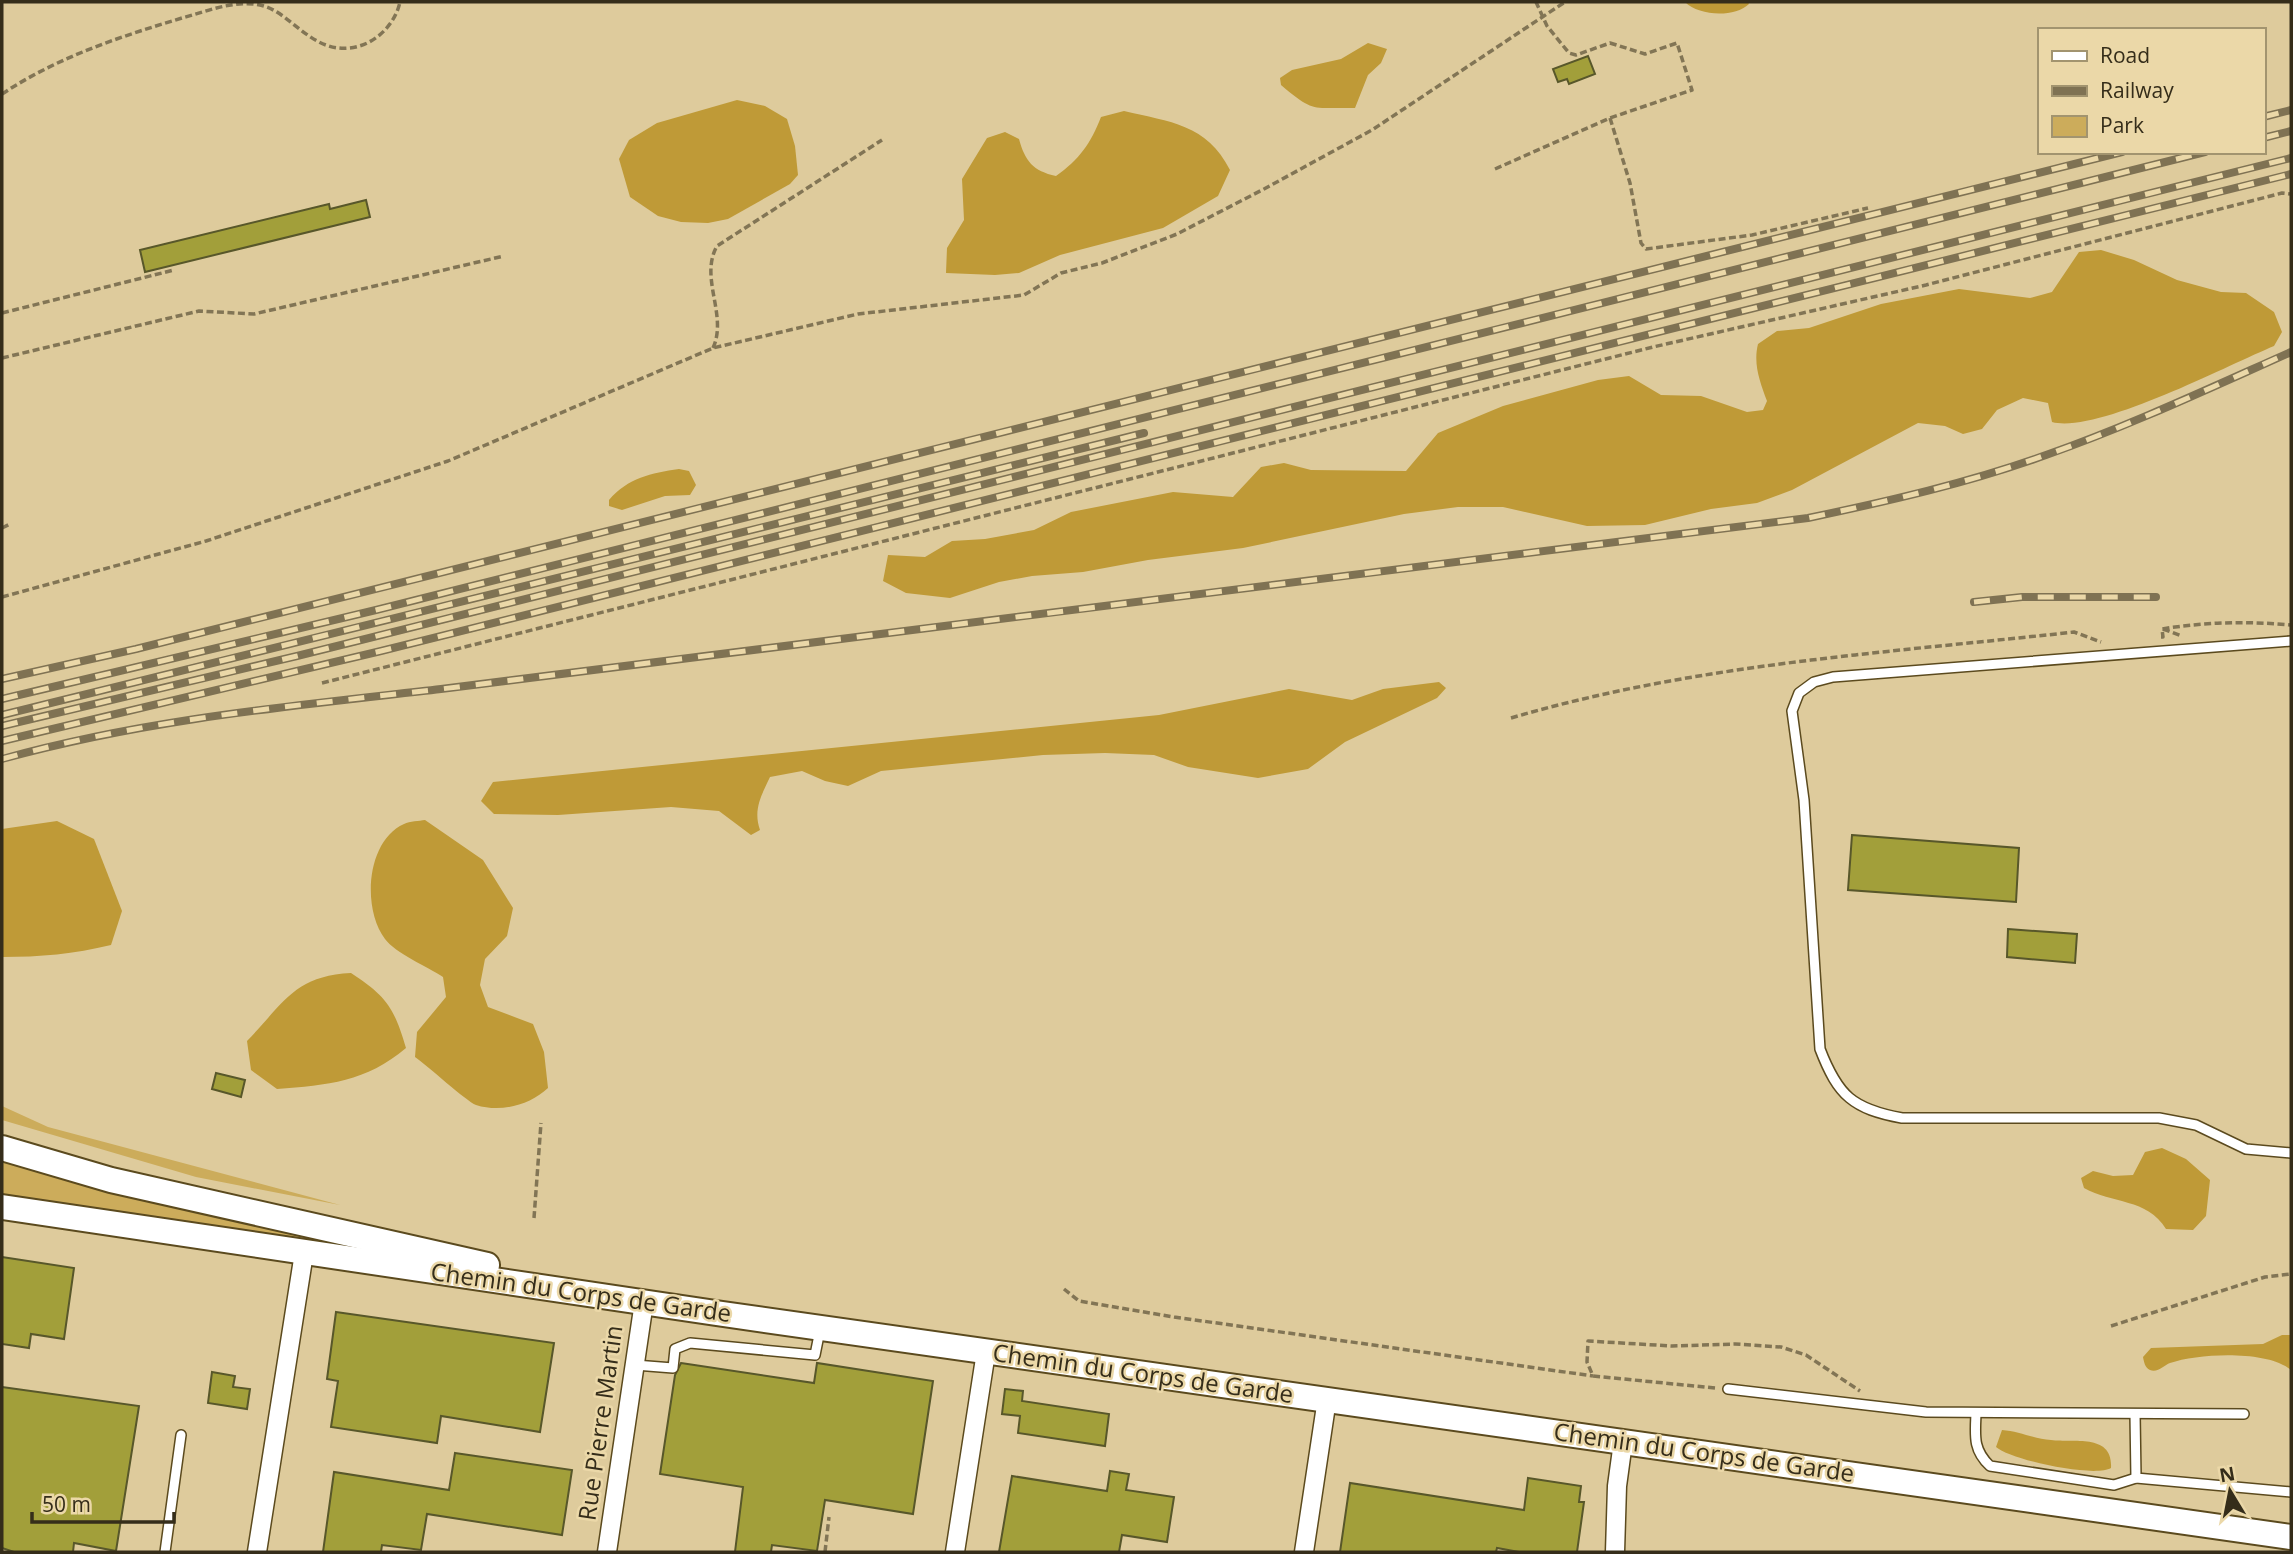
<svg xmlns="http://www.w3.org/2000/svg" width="2293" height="1554" font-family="'Open Sans',sans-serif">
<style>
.green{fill:#ccac5b}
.forest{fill:#bf9a37}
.building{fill:#a29f3a;stroke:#58572a;stroke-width:2}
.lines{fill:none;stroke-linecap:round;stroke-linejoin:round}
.lane-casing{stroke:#5b4a1e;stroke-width:12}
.street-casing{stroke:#5b4a1e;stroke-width:21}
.secondary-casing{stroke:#5b4a1e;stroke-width:28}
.path{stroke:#827555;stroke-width:3.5;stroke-dasharray:7 3.5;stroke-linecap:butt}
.lane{stroke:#fff;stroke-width:9}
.street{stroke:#fff;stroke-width:18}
.secondary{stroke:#fff;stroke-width:24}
.rail-casing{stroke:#7f7253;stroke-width:8}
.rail{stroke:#ebd8a8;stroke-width:5;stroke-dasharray:16;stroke-linecap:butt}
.labels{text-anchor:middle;stroke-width:5;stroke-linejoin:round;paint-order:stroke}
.street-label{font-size:24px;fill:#352d1a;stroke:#ebd8a8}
</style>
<rect width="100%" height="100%" fill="#decb9c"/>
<g class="green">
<path d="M2 1106 48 1127 340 1205 196 1177 2 1120Z"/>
<path d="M2 1162 130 1197 325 1238 323 1246 2 1198Z"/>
</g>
<g class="forest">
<path d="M1685 2H1748L1749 4C1734 18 1699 16 1685 2Z"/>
<path d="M1368 43 1387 49 1381 63 1368 75 1355 108C1313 107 1315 114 1281 85L1280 78 1292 70 1341 59Z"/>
<path d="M737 100 765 106 787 119 795 146 798 175 790 184 728 219 708 223 681 222 658 216 630 197 619 159 629 140 657 123Z"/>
<path d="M1124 111C1170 122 1207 124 1230 170L1218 196 1163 228 1060 255 1019 273 995 275 946 273 947 248 964 220 962 179 987 138 1005 132 1019 139C1025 161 1033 171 1056 176 1079 160 1091 143 1101 117Z"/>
<path d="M2101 250 2134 260 2177 280 2221 292 2246 293 2274 312 2282 332 2274 346C2226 366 2097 434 2052 422L2048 403 2023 398 1997 410 1982 429 1963 434 1945 426 1918 423 1792 490 1757 503 1711 509 1645 525 1587 526 1503 507H1458L1404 514 1243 548 1148 560 1083 572 1032 576 999 582 950 598 906 593 883 581 888 555 925 557 952 541 985 539 1034 530 1071 512 1173 492 1233 497 1261 467 1284 463 1311 470 1406 471 1438 433 1503 406 1598 380 1629 376 1661 395 1701 396 1747 412 1763 410 1767 401C1760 382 1753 364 1758 344L1777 331 1809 328 1881 304 1959 289 2030 298 2052 292 2079 252Z"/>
<path d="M679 469 689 471 696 485 690 495 665 496 622 510 609 506V500C628 478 651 473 679 469Z"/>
<path d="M1439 682 1446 688 1437 698 1345 742 1308 769 1258 778 1188 767 1154 755 1105 753 1043 755 881 771 848 786 825 781 802 771 770 777C761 796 753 810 760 830L751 835 719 811 671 807 558 815 494 814 481 801 493 782 1159 715 1289 689 1352 700 1383 689Z"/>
<path d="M425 820 483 860 513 908 507 936 485 959 480 985 488 1007 533 1024 544 1052 548 1088C530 1105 501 1113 476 1105 466 1101 428 1066 415 1057L417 1032 446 997 443 977C428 967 395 953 385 939 362 909 366 841 404 824 410 821 419 821 425 820Z"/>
<path d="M57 821 94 839 122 911 111 945C74 954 40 957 2 957V829Z"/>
<path d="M351 973C386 996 394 1007 406 1048 366 1082 328 1085 277 1089L251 1070 247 1041C284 1003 294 976 351 973Z"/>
<path d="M2162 1148 2186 1159 2210 1180 2206 1216 2193 1230 2166 1229C2147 1198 2112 1204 2084 1188L2081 1178 2093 1171 2113 1176 2133 1175 2145 1152Z"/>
<path d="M2282 1335H2291V1370C2268 1350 2199 1353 2170 1363 2164 1365 2158 1373 2150 1370 2145 1368 2144 1362 2143 1357L2151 1348 2263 1344Z"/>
<path d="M2002 1430C2019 1431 2034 1439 2051 1440 2074 1443 2113 1433 2111 1468 2094 1478 2011 1460 1996 1447Z"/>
</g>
<g class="building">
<path d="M1588 56 1595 74 1569 84 1567 79 1558 82 1553 69Z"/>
<path d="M366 200 370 217 145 272 140 250 329 204 330 209Z"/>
<path d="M1852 835 2019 848 2016 902 1848 890Z"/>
<path d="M2008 929 2077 934 2075 963 2007 957Z"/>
<path d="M216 1073 245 1080 241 1097 212 1089Z"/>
<path d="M2 1257 74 1268 64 1339 31 1334 29 1348 2 1344Z"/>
<path d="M336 1312 554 1343 540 1432 441 1416 437 1443 331 1427 338 1381 327 1379Z"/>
<path d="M681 1363 814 1383 817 1363 933 1381 913 1514 825 1500 817 1551 772 1545 771 1552H735L743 1487 660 1474 675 1375Z"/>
<path d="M212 1372 235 1376 233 1387 250 1389 247 1409 208 1403Z"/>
<path d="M2 1387 139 1406 116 1551 74 1543 73 1552H14L2 1548Z"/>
<path d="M1005 1389 1023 1391 1022 1401 1109 1414 1105 1446 1018 1433 1020 1416 1002 1414Z"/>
<path d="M455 1453 572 1470 562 1535 427 1514 421 1550 382 1545 381 1552H323L334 1472 449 1490Z"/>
<path d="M1110 1471 1129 1474 1126 1490 1174 1497 1167 1542 1122 1535 1119 1552H999L1012 1476 1107 1491Z"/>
<path d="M1528 1478 1581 1486 1579 1502H1584L1577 1552H1519L1497 1548 1496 1552H1340L1350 1483 1524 1510Z"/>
</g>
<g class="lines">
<defs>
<g id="lane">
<path d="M2291 641 1833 677 1814 682 1799 693 1792 711 1804 800 1820 1049C1838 1096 1853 1109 1902 1118H2159L2196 1125 2246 1149 2291 1153"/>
<path d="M635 1365 673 1368 675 1349 690 1343 815 1355 820 1330"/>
<path d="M1728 1389 1926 1412 2244 1414"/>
<path d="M1976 1414C1975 1436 1973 1450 1990 1466L2114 1485 2136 1478"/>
<path d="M2135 1414 2136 1478 2291 1492"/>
<path d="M165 1552 181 1435"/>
</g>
<g id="street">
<path d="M257 1552 304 1253"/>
<path d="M607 1552 644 1302"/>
<path d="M955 1552 986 1352"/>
<path d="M1304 1552 1327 1399"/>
<path d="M1615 1552 1617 1486 1623 1442"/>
</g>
<g id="secondary">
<path d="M2 1148 111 1180 487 1265"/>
<path d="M2 1207 716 1313 2291 1537"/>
</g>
</defs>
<use href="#lane" class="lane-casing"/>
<use href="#street" class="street-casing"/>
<use href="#secondary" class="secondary-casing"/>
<g class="path">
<path d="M2 94C58 57 119 37 182 18 208 11 233 0 260 5 290 11 310 52 349 48 374 46 395 25 400 2"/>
<path d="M1610 118 1630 183 1641 243 1646 249 1752 235 1868 208"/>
<path d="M1495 169 1610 118 1692 90 1677 43 1645 54 1610 43 1576 55 1569 53 1547 26 1536 2"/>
<path d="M2 313 174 270"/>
<path d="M713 348C728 315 699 278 717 246L882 140"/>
<path d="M2 358 199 311 254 314 504 256"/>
<path d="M2 528 10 524"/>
<path d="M2 597 206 541 448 461 713 348 858 314 1024 295 1061 273 1102 263 1177 234 1264 189 1372 130 1565 2"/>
<path d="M2163 629 2182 636"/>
<path d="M2161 637H2163L2162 629C2205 622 2247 621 2291 625"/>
<path d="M322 683 1653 347 1926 285 2282 193 2291 194"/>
<path d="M1511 718C1694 664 1886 653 2074 632L2101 642"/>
<path d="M534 1218 541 1123"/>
<path d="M1064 1289 1079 1301 1174 1317 1593 1376"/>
<path d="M2111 1326 2265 1277 2291 1274"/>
<path d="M1715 1388 1593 1376 1587 1362 1588 1341 1672 1346 1735 1344 1781 1347 1806 1355 1860 1391"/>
<path d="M825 1552 829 1517"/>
</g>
<use href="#lane" class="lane"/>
<use href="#street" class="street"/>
<use href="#secondary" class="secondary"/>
<defs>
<g id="rail">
<path d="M2263 117 2291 110"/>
<path d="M2263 138 2291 131"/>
<path d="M1974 602 2022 597H2156"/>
<path d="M2 679 136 649 2122 152"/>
<path d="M2 699 376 610 2205 152"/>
<path d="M2 715 1144 433"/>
<path d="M2 726 297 656 2291 158"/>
<path d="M2 741 381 651 2291 174"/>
<path d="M2 759C146 719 292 706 441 689L1808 518C1889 501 1968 483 2046 455 2129 426 2210 388 2291 352"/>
</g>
</defs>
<use href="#rail" class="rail-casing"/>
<use href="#rail" class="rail"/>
</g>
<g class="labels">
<g class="street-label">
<text transform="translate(581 1293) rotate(8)" y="8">Chemin du Corps de Garde</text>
<text transform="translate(1143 1374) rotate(8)" y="8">Chemin du Corps de Garde</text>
<text transform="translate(601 1423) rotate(-82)" y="8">Rue Pierre Martin</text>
<text transform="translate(1704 1453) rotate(8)" y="8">Chemin du Corps de Garde</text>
</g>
</g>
<rect width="2293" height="1554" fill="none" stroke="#352d1a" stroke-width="7"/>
<rect x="2038" y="28" width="228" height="126" fill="#ebd8a8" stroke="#a2946f" stroke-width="2"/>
<rect x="2052" y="51" width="35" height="10" fill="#ffffff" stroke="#a2946f" stroke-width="2"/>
<text x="2100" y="63" font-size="21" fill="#352d1a">Road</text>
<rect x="2052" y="86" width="35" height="10" fill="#7f7253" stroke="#a2946f" stroke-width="2"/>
<text x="2100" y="98" font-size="21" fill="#352d1a">Railway</text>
<rect x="2052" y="116" width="35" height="21" fill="#ccac5b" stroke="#a2946f" stroke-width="2"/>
<text x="2100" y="133" font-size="21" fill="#352d1a">Park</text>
<g transform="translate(2230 1491) rotate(350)" stroke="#ebd8a8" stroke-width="5" paint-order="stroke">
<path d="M0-5L12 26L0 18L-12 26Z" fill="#352d1a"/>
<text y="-10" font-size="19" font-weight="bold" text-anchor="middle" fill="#352d1a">N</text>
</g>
<path d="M32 1512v10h142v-10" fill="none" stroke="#352d1a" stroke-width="3.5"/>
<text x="42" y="1512" font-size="21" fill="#352d1a" stroke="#ebd8a8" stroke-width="5" paint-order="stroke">50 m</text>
</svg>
